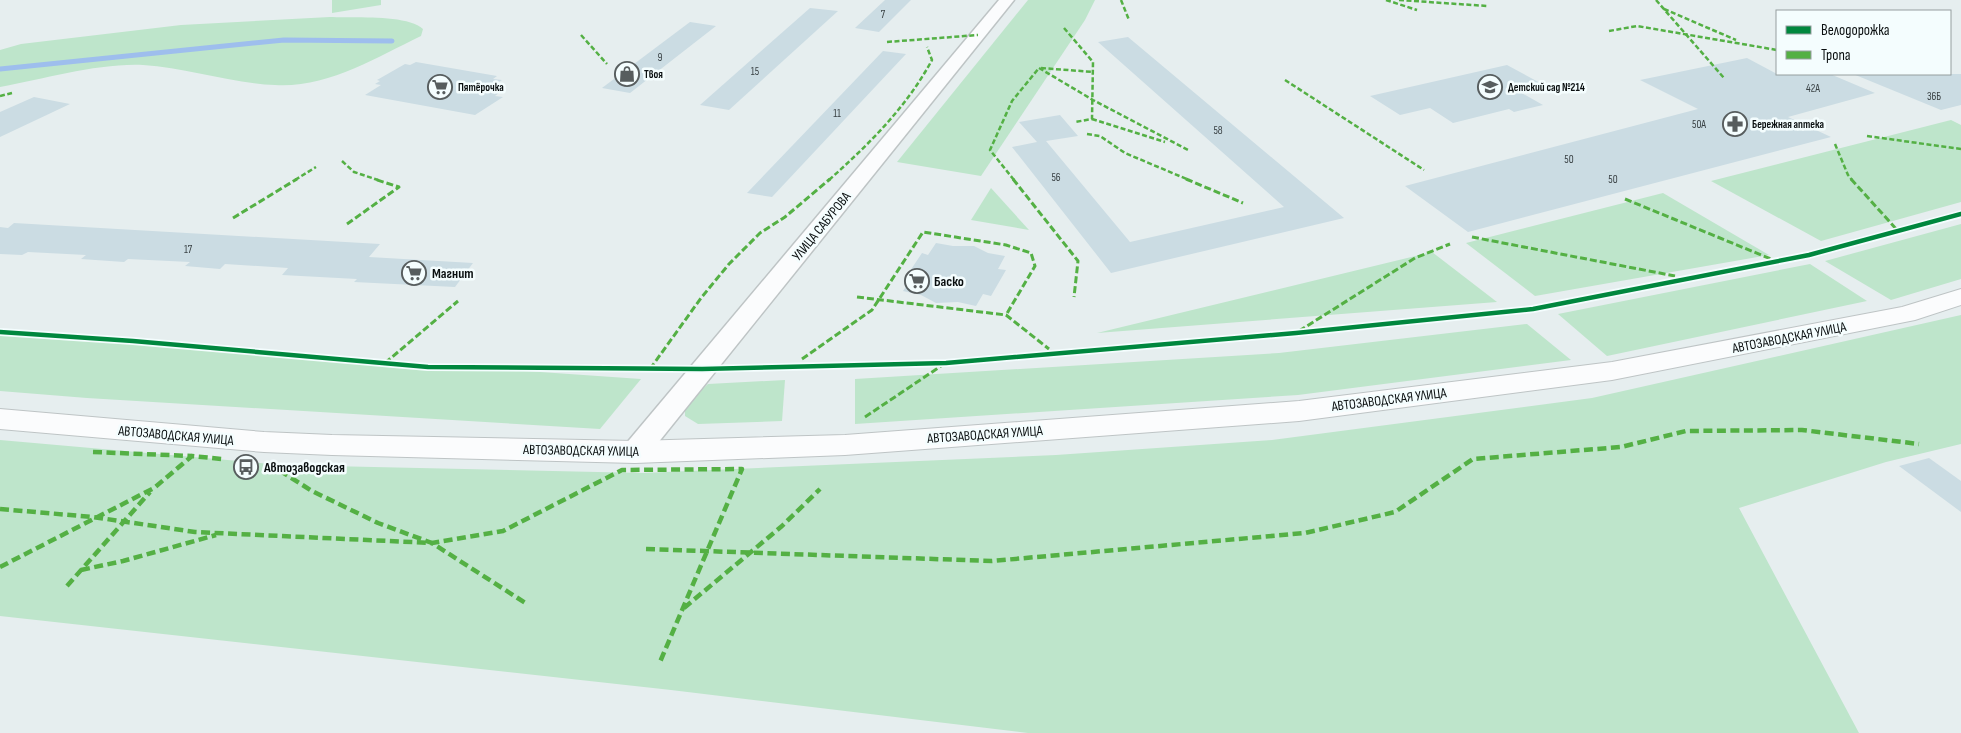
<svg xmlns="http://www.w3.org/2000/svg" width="1961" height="733" font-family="'Sofia Sans Condensed',sans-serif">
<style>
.green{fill:#bee5cb}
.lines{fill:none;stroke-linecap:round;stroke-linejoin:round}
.stream{stroke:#9ebeed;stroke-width:5}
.building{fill:#cbdce3}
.street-casing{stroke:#bec4c5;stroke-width:3}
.secondary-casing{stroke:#bec4c5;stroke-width:2}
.street{fill:#fbfcfd;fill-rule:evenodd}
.secondary{fill:#fbfcfd;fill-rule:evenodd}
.quiet-far2{stroke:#54b044;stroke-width:2.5;stroke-dasharray:5 2.5;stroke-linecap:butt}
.quiet-far1{stroke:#54b044;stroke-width:3;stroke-dasharray:7 3;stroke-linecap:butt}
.quiet{stroke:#54b044;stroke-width:4.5;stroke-dasharray:9 4.5;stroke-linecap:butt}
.cycleway-casing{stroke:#f4fdfe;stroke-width:8}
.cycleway{stroke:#00873e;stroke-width:4.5}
.labels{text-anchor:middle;stroke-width:5;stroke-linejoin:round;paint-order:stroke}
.number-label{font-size:11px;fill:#3a4245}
.far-poi-label{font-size:11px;font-weight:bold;fill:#0a0f10;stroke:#f4fdfe;text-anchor:start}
.street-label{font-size:14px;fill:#0a0f10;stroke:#f4fdfe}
.poi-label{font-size:14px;font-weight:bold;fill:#0a0f10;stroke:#f4fdfe;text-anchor:start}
</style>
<rect width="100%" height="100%" fill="#e6eeef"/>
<g class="green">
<path d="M332 0H381V5L332 13Z"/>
<path d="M1028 0H1095L1085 20 981 176 897 162Z"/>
<path d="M330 17C353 18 407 14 423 29L421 36C375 58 328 88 275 85 231 83 187 68 143 65 98 63 45 79 0 87V50L21 44 181 25Z"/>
<path d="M1951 120 1961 125V202L1821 241 1711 181Z"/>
<path d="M991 188 1029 230 971 220Z"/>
<path d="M1663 193 1769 255 1535 296 1466 243Z"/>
<path d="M1961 224V279L1891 300 1825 261Z"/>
<path d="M1432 252 1497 302 1097 333Z"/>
<path d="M1810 264 1867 301 1607 356 1558 314Z"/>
<path d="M1961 315V444L1886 462 1739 508 1859 733H1028L671 690 0 616V440L283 465 643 473 1056 455 1272 440 1592 398Z"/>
<path d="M1527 324 1571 360 1298 395 855 424V379L1279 353Z"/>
<path d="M0 335 641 379 600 429 87 398 0 391Z"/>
<path d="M785 380 782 421 698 424 685 416V404L708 384Z"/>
</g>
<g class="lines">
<path class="stream" d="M0 69 284 40 392 41"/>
</g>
<g class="building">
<path d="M885 0H911L879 32 855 28Z"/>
<path d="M810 8 838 11 729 110 700 105Z"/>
<path d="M690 22 716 26 630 93 602 88Z"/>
<path d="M1128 37 1344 218 1111 273 1012 147 1037 142 1019 122 1060 115 1078 136 1046 141 1130 242 1284 207 1098 42Z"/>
<path d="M883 51 906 54 772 197 747 193Z"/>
<path d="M1747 58 1777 74H1830L1875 93 1788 117 1831 137 1468 232 1405 186 1698 109 1640 80Z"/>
<path d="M416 62 497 76 493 79 502 80 497 83 504 85 494 91 500 92 495 96 503 97 475 115 365 95 381 85 375 84 380 81 377 80 405 64 410 65Z"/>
<path d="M1507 65 1544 85 1518 91 1543 105 1514 112 1509 109 1453 123 1430 108 1400 115 1370 96Z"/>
<path d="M1853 74H1961V105L1941 110Z"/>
<path d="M34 97 70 104 0 137V112Z"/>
<path d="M14 223 380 244 369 257 473 263 455 287 354 282 357 279 282 275 288 268 225 264 220 269 185 266 190 262 128 259 124 262 81 259 86 255 28 252 22 255 0 254V227L8 228Z"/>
<path d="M936 243 953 246H974L988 253 1005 256 998 269 1006 270 991 296 983 294 976 306 958 302 936 303 921 295 903 291 910 281 904 280 922 253 928 255Z"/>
<path d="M1929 458 1961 481V512L1899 466Z"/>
</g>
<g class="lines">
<defs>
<path id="street" d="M999 0H1014L645 459 635 462 625 459 621 452 625 445Z"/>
<path id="secondary" d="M1961 289V305L1915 320 1612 380 1299 421 845 455 635 463 332 455 264 452 0 429V409L264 432 332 435 635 441 845 435 1299 401 1612 362 1902 307Z"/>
</defs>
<use href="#street" class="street-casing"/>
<use href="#secondary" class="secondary-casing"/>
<use href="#street" class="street"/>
<use href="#secondary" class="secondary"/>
<g class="quiet-far2">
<path d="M1121 0 1129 20"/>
<path d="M1386 0 1417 10"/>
<path d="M1399 0 1487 6"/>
<path d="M1656 0 1724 78"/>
<path d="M1664 9 1736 40"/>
<path d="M1064 28 1093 62 1092 119 1075 122"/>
<path d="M1609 31 1637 26 1777 50"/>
<path d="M581 35 607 64"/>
<path d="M887 42 978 35"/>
<path d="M1039 68 1093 100 1188 150"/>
<path d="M1041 68 1094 72"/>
<path d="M1285 80 1424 170"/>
<path d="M0 96 12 93"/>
<path d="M1092 119 1165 142"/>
<path d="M1087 134 1100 136 1125 153 1189 180"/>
<path d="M1867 136 1961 149"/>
<path d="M1835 144 1848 175 1852 180"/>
<path d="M342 161 354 172 378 180"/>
<path d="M295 180 316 167"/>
<path d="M829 180C869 144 906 108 932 60L927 47"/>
<path d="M1014 180 990 150 1012 101 1039 68"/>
</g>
<g class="quiet-far1">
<path d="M1013 179 1078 261 1074 297"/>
<path d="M1186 179 1243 203"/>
<path d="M1851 179 1898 231"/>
<path d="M1625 199 1771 259"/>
<path d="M233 218 297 179"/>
<path d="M347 224 399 187 374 179"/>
<path d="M1472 237 1675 276"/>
<path d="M857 297 1006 315 1049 349"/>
<path d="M1299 331 1415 258 1450 244"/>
<path d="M802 359 872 310 923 232 1006 245 1031 253 1035 266 1006 315"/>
<path d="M385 363 458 301"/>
<path d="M650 369 701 298 729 264 760 233 785 217 830 179"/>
<path d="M865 417 944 364"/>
</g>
<g class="quiet">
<path d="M93 452 192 456"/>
<path d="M272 462 271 465 312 491 378 523 432 543 527 604"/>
<path d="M0 509 93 517 195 532 432 543 503 531 622 470 742 469 660 662"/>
<path d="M646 549 992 561 1305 533 1395 512 1473 459 1621 447 1686 431 1802 430 1919 444"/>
<path d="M0 567 154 488 192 456 222 459"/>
<path d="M81 570 123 561 216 535"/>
<path d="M67 586 150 492"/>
<path d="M684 608 782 526 820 489"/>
</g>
<defs>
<path id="cycleway" d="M0 332 133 341 428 367 702 369 946 363 1296 333 1533 309 1809 255 1961 214"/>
</defs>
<use href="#cycleway" class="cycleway-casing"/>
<use href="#cycleway" class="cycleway"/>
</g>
<defs>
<symbol id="shop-ring" viewBox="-11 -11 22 22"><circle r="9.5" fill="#f4fdfe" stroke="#575d5e" stroke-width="1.5"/><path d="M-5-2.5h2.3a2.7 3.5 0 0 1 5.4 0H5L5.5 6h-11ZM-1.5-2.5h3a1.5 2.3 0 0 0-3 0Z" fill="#575d5e"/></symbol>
<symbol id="supermarket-ring" viewBox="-11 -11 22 22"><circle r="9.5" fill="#f4fdfe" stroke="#575d5e" stroke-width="1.5"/><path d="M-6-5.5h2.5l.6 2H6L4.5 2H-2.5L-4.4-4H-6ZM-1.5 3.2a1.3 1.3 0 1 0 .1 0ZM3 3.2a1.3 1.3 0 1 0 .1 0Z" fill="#575d5e"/></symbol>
<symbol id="school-ring" viewBox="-11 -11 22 22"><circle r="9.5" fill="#f4fdfe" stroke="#575d5e" stroke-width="1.5"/><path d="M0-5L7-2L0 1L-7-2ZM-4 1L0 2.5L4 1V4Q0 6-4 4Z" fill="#575d5e"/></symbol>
<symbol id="pharmacy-ring" viewBox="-11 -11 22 22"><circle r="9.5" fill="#f4fdfe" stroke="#575d5e" stroke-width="1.5"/><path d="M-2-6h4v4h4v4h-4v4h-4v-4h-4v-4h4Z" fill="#575d5e"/></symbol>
<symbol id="bus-ring" viewBox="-11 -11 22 22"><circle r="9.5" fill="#f4fdfe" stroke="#575d5e" stroke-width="1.5"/><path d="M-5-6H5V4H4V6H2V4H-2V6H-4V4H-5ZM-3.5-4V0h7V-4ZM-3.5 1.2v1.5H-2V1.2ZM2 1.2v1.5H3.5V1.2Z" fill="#575d5e"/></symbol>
</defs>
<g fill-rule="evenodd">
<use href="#shop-ring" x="613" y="60" width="28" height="28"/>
<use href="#supermarket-ring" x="426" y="73" width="28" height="28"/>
<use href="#school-ring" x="1476" y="73" width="28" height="28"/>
<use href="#pharmacy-ring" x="1721" y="110" width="28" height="28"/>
<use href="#supermarket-ring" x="400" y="259" width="28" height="28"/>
<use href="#supermarket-ring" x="903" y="267" width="28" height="28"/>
<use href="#bus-ring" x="232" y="453" width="28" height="28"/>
</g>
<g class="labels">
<g class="number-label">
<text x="883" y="18">7</text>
<text x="660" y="61">9</text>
<text x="755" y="75">15</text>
<text x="1813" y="92">42А</text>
<text x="1934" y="100">36Б</text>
<text x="837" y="117">11</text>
<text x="1699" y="128">50А</text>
<text x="1218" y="134">58</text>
<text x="1569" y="163">50</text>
<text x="1056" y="181">56</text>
<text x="1613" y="183">50</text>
<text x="188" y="253">17</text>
</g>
<g class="far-poi-label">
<text x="644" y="78">Твоя</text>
<text x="458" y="91">Пятёрочка</text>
<text x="1508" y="91">Детский сад №214</text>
<text x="1752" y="128">Бережная аптека</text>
</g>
<g class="street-label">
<text transform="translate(821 226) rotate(-51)" y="5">УЛИЦА САБУРОВА</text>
<text transform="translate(1789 337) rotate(-11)" y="5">АВТОЗАВОДСКАЯ УЛИЦА</text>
<text transform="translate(1389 399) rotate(-7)" y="5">АВТОЗАВОДСКАЯ УЛИЦА</text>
<text transform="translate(985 434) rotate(-4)" y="5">АВТОЗАВОДСКАЯ УЛИЦА</text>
<text transform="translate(176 435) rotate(5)" y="5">АВТОЗАВОДСКАЯ УЛИЦА</text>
<text transform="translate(581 450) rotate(1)" y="5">АВТОЗАВОДСКАЯ УЛИЦА</text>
</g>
<g class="poi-label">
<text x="432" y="278">Магнит</text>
<text x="934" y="286">Баско</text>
<text x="264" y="472">Автозаводская</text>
</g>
</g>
<rect x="1776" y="10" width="175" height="65" fill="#f4fdfe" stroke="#969e9f"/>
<rect x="1786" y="26" width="25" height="8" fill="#00873e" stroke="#969e9f"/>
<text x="1821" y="35" font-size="15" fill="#0a0f10">Велодорожка</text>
<rect x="1786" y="51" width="25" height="8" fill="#54b044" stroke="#969e9f"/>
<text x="1821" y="60" font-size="15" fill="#0a0f10">Тропа</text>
</svg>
